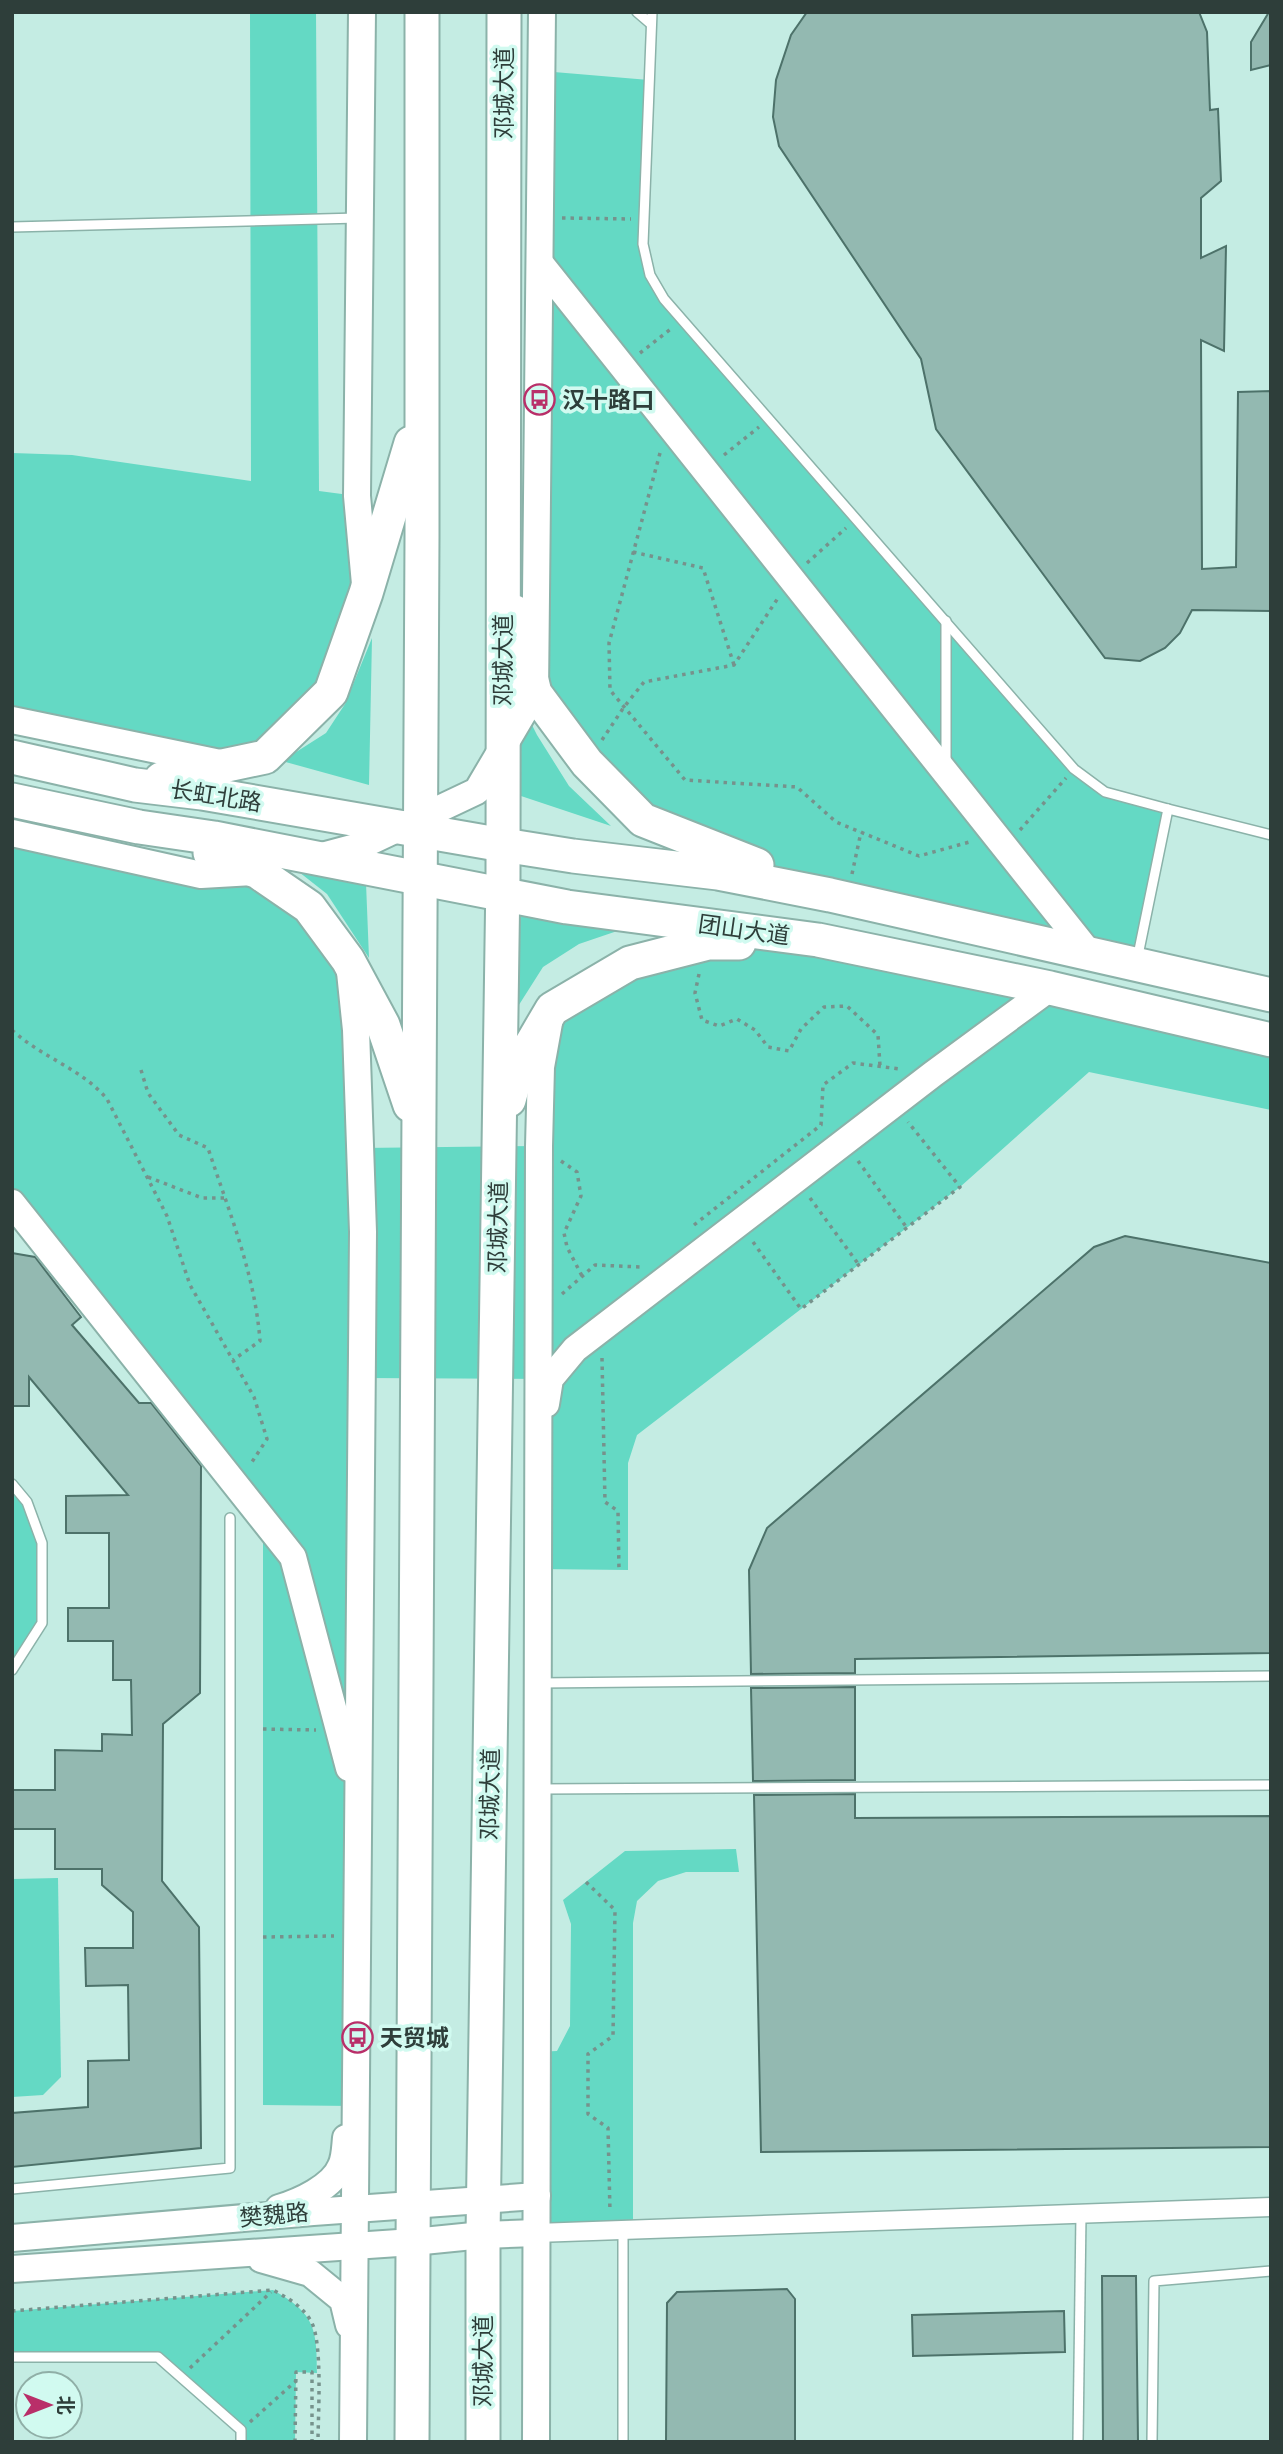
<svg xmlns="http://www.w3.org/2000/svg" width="1283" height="2454" font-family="'Sofia Sans Condensed','Noto Sans SC',sans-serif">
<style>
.green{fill:#64d9c4}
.building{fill:#93b9b1;stroke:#4d726a;stroke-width:2}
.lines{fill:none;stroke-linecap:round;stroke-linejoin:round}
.lane-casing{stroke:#8bb2a9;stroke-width:12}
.street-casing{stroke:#8bb2a9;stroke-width:21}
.secondary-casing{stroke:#8bb2a9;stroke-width:30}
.highway-casing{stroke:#8bb2a9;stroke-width:37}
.path{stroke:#76928c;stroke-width:3.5;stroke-dasharray:3.5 5;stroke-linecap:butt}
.lane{stroke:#fff;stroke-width:9}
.street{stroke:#fff;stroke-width:18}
.secondary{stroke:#fff;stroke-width:26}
.highway{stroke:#fff;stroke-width:33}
.labels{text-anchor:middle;stroke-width:7;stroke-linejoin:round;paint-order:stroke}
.street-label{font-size:23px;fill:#2e3e3a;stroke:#d1faf0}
.poi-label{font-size:23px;font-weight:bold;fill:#2e3e3a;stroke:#d1faf0;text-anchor:start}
</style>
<rect width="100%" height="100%" fill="#c4ece3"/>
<g class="green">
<path d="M250 12H316L319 491 357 496 366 593 331 692 265 757 12 720V453L72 455 251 481Z"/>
<path d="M542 71 649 80 643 244 664 299 1074 769 1105 792 1168 809 1136 965 830 895 643 820 535 693Z"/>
<path d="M372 638 369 785 282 761 326 733 345 704Z"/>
<path d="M515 691 537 735 569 786 611 826 515 794Z"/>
<path d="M12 833 258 872 348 960 361 1148 539 1146 552 1009 630 963 818 940 1271 1040V1110L1089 1072 960 1187 637 1435 628 1463V1570L538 1569 549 1379 362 1378 352 2106 263 2105V1519L12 1203Z"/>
<path d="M285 861 366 883 369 958 327 894Z"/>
<path d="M516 908 626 928 579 944 543 967 510 1019Z"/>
<path d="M12 1486 27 1502 42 1543V1623L12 1670Z"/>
<path d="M736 1849 739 1872H686L658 1881 637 1901 633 1923V2230L536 2233 537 2052 557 2051 570 2026 571 1924 563 1900 625 1851Z"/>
<path d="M58 1878 61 2077 43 2095 12 2097V1879Z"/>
<path d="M273 2290C314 2313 317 2327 317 2373L296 2372 295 2442H241L240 2430 158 2357H12V2311Z"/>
</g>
<g class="building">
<path d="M807 12H1199L1207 32 1210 110 1218 109 1221 181 1201 198V258L1226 246 1224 351 1201 340 1202 569 1236 567 1238 392 1271 391V611L1192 610 1180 633 1165 648 1140 661 1105 658 936 429 921 359 779 146 773 117 776 80 791 35Z"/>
<path d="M1269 12H1271V65L1251 70V42Z"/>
<path d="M1125 1236 1271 1263V1653L855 1659V1673L751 1674 749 1570 767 1528 1094 1247Z"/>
<path d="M12 1253 35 1257 81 1317 72 1325 139 1403H151L201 1466 200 1693 163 1724 162 1881 199 1927 201 2148 12 2167V2113L88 2107V2061L129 2060 128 1985 86 1986 85 1948H133V1912L102 1885V1869H55V1829H12V1790H55V1750L102 1751V1734L132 1735 131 1680H113V1641H68V1608H109V1533H66V1496L128 1495 29 1377V1406H12Z"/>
<path d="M855 1687V1780L753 1781 751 1688Z"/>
<path d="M855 1794V1818L1271 1816V2147L761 2152 754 1795Z"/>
<path d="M1102 2276H1136L1138 2442H1103Z"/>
<path d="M787 2289 795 2299V2442H666L667 2303 677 2292Z"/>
<path d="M1064 2311 1065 2352 913 2356 912 2315Z"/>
</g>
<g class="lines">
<defs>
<g id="lane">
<path d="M637 12 651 24"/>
<path d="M652 12 643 244 650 275 664 299 1074 769 1105 792 1168 809"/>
<path d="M12 227 358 218"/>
<path d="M946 621V760"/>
<path d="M1137 960 1168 809 1271 835"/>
<path d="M12 1484 27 1502 42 1543V1623L12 1670"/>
<path d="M540 1683 1271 1676"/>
<path d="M541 1789 1271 1785"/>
<path d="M12 2189 230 2168V1518"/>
<path d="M623 2230V2442"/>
<path d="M12 2357H158L241 2430V2442"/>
<path d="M1078 2442 1081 2214"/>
<path d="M1152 2442 1154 2281 1271 2271"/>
</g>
<path id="street" d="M536 2233 1271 2207"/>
<g id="secondary">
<path d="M362 12 357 496 365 584"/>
<path d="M540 263 1090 954"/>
<path d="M12 720 220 763"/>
<path d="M12 833 201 875 253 872"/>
<path d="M318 857 363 845 477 791 535 693 542 12"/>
<path d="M350 972 356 1030 363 1232 353 2442"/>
<path d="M12 1203 293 1557 349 1768"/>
<path d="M546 1404 550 1379 575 1349 933 1074 1050 988"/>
<path d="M279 2208C299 2202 333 2187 341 2166 345 2158 345 2147 346 2138"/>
<path d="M12 2238 313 2212 537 2196"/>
<path d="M261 2259 310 2273 343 2300 349 2325"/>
<path d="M12 2269 413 2242 483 2235 536 2233"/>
<path d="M536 2442 539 1146 541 1067 549 1023"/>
</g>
<g id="highway">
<path d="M515 612 535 693 587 763 643 820 757 865"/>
<path d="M12 757 135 785 202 793 503 845 573 856 718 873 830 895 1271 995"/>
<path d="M161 779 265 757 331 692 366 593 411 443"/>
<path d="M12 800 139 827 214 838 567 907 818 940 1050 988 1271 1040"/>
<path d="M210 853 258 872 309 907 348 960 383 1025 410 1105"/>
<path d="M509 1100 518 1067 552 1009 630 963 708 943H739"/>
<path d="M412 2442 422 538V12"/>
<path d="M483 2442V2235L503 876 504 12"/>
</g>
</defs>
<use href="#lane" class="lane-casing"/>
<use href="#street" class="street-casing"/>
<use href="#secondary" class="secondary-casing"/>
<use href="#highway" class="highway-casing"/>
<g class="path">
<path d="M562 218 631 219"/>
<path d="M640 353 672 328"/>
<path d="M660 453 609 643 610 690 685 780 797 787 836 822 919 856 973 841"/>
<path d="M724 455 759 427"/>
<path d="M633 552 703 568 734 665"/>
<path d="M807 563 846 528"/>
<path d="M602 740 624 707 644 682 734 665 778 598"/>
<path d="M1020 830 1066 778"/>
<path d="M852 874 861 832"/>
<path d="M699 974 695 993 702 1020 719 1026 737 1019 755 1030 768 1047 789 1051 801 1029 824 1007 847 1006 878 1035 880 1066"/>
<path d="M12 1030C41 1057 82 1069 107 1099L167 1216 190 1285 254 1397 267 1439 250 1465"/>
<path d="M141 1070 148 1093 179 1135 208 1148C229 1212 255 1274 260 1341L233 1360"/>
<path d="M561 1161 577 1172 581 1196 564 1233 567 1247 582 1276"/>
<path d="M858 1161 907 1228"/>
<path d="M148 1177 202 1198H224"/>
<path d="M810 1198 859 1265"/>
<path d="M694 1225 821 1125 823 1085 853 1063 900 1069"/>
<path d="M753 1242 801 1309 960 1187 908 1122"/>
<path d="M562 1294 595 1265 642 1267"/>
<path d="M602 1358 605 1502 618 1511 619 1570"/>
<path d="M263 1729 316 1730"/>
<path d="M586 1882 615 1910 613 2036 588 2054V2114L608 2128 610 2212"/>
<path d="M263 1937 334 1936"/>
<path d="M12 2311 273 2290C288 2298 302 2306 311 2321 323 2342 318 2415 318 2442"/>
<path d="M190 2368 271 2292"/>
<path d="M250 2422 296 2381"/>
<path d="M295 2442 296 2372H312V2442"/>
</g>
<use href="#lane" class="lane"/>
<use href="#street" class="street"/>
<use href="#secondary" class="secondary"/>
<use href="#highway" class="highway"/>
</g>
<defs>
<symbol id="bus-ring" viewBox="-11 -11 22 22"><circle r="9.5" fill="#d1faf0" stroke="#b92f69" stroke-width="1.5"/><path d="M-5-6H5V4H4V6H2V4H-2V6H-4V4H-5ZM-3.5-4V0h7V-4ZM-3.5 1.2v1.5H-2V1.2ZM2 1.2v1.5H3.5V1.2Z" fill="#b92f69"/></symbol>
</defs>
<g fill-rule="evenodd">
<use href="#bus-ring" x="522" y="382" width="35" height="35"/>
<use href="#bus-ring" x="340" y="2020" width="35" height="35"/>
</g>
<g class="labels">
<g class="street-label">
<text transform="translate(504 93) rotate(-90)" y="8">邓城大道</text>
<text transform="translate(503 660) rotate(-90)" y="8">邓城大道</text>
<text transform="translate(216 796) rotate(9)" y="8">长虹北路</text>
<text transform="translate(744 930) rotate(8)" y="8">团山大道</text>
<text transform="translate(498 1227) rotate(-89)" y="8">邓城大道</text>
<text transform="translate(490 1794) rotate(-89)" y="8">邓城大道</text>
<text transform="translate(274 2215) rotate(-5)" y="8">樊魏路</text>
<text transform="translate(483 2361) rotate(-90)" y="8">邓城大道</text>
</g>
<g class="poi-label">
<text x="562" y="408">汉十路口</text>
<text x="380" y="2046">天贸城</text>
</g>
</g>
<rect width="1283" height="2454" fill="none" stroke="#2e3e3a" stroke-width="28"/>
<g transform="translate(49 2405) rotate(90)"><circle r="33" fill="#d1faf0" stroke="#90afa7" stroke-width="2"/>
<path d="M0-5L12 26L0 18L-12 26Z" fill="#b92f69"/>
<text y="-10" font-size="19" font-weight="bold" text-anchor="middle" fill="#2e3e3a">北</text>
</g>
</svg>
